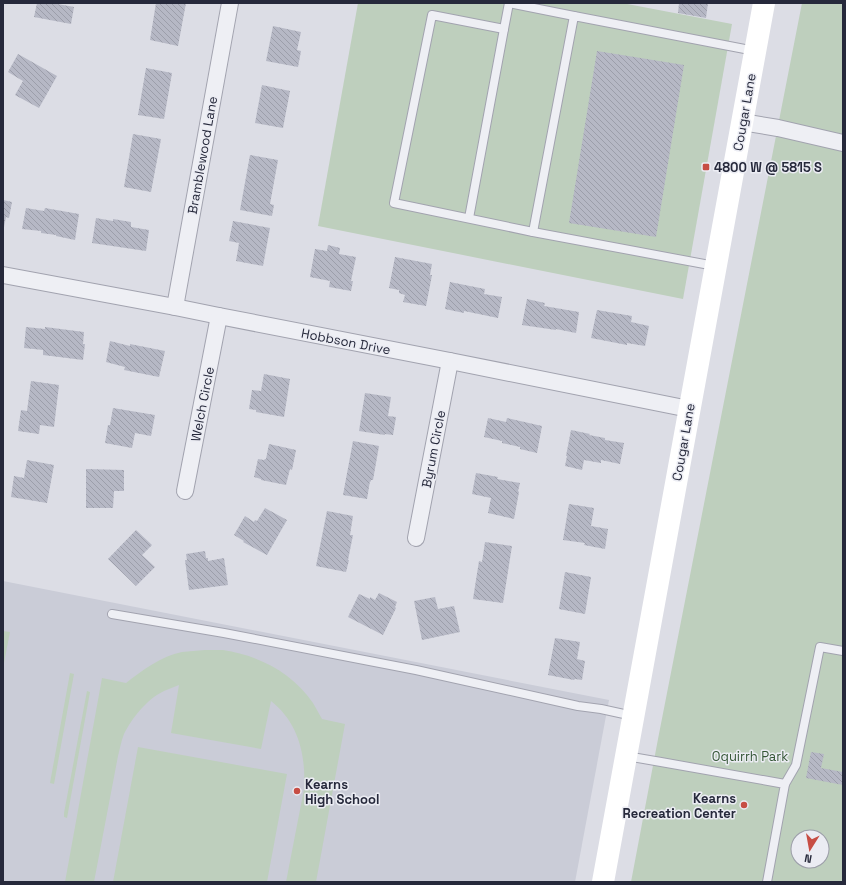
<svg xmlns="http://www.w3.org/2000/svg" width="846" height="885" font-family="'Space Grotesk',sans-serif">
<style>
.built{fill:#caccd7}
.green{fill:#becfbd;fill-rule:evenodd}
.building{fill:url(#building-back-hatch)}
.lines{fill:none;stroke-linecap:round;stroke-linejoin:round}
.service-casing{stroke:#a2a3af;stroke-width:10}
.minor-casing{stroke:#a2a3af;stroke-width:18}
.service{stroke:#eeeff4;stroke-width:8}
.minor{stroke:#eeeff4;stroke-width:16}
.secondary{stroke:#fff;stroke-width:22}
.poi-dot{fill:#c74d44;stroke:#ebecf3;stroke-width:1.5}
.labels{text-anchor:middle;stroke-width:3;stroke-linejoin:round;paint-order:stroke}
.street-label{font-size:13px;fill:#26293b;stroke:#ebecf3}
.poi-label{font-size:13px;font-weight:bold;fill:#26293b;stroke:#ebecf3;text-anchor:start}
.park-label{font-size:13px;fill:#345635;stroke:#ebecf3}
</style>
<defs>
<pattern id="building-back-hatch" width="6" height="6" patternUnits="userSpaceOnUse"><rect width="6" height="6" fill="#b6b8c5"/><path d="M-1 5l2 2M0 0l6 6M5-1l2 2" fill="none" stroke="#9c9eaa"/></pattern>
</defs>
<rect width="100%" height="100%" fill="#dcdde5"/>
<path class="built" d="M3 581 609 700 575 882H3Z"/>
<g class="green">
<path d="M358 3H622L732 24 683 299 318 226Z"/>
<path d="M802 3H843V882H631L658 739ZM798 837H822V861H798Z"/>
<path d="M3 631 10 632 3 668Z"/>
<path d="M205 650C211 650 217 650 223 650 258 655 293 673 313 703 316 708 319 714 322 719L345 724 316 882H286L304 789C306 756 299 723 271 701L261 749 171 733 179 685C174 687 169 689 164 691 147 699 132 718 124 734 121 741 120 749 118 756L94 882H65L102 678 126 683C143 670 161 656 182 652 189 651 197 651 205 650Z"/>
<path d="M70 673 74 674 54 784 50 783Z"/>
<path d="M87 691 90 692 67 818 64 817V813Z"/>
<path d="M138 747 287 774 267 882H113Z"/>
</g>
<g class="building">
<path d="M37 3H52L74 7 71 24 34 17Z"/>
<path d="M156 3H186L178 46 150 40Z"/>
<path d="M679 3H708L706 18 678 13Z"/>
<path d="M273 26 301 32 297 50 301 51 298 67 266 61Z"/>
<path d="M597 51 684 65 656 237 569 223Z"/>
<path d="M18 54 57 76 39 108 15 95 23 81 8 72Z"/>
<path d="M146 68 172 73 164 119 138 115Z"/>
<path d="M262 85 290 91 283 128 255 123Z"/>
<path d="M133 134 161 139 151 192 124 187Z"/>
<path d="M250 155 278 160 270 204 274 205 272 216 240 210Z"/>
<path d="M3 200 12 202 9 218 6 217 4 227H3Z"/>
<path d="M26 208 44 211 45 208 79 214 75 240 56 236V235L41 233V231L22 229Z"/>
<path d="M96 218 113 221V219L131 222V227L149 230 146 251 92 243Z"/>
<path d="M233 221 270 228 263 266 236 261 239 243 229 241Z"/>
<path d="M328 245 340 248 339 254 356 257 351 281H353L351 291 329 287 330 281 310 277 315 249 327 251Z"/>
<path d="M395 257 432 264 430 275H432L426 306 403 302 405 295 399 293V290L389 288Z"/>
<path d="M450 282 485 289 484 294 502 297 498 318 464 311V313L445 309Z"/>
<path d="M527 299 545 303 544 306 579 312 576 333 556 329V330L522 325Z"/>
<path d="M597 310 632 316 631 322 649 326 645 346 627 343V345L591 338Z"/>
<path d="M26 327 45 329V327L84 332 83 344H85L83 360 43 355V350L24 348Z"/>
<path d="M110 341 130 346V344L165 351 159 377 124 370 125 367 106 362Z"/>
<path d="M264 374 290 379 284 417 256 412V410L249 409 252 390 261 391Z"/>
<path d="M31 381 59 385 54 427 40 425 39 434 18 431 21 410 27 411Z"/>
<path d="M365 393 391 397 388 416 396 417 393 435 385 434V435L359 431Z"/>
<path d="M113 408 155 415 151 436 135 433 132 448 105 443 108 425H110Z"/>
<path d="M488 418 506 422 507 418 542 426 537 453 520 449V447L502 443V441L484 437Z"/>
<path d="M571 430 590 434 589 435 605 438V440L624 443 620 464 601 460V463L584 460 582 470 565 466 567 456H566Z"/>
<path d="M353 441 379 446 373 480H371V482L370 481 367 499 343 495Z"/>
<path d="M269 444 296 450 292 470 290 469 286 485 261 480V479L254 477 258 459 264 460 265 459H266Z"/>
<path d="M27 460 54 465 47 503 11 497 14 476 24 478Z"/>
<path d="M86 469 124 470V491H114L113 508H86Z"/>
<path d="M476 473 498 477 497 479 520 483 518 491 519 492 514 519 488 513 491 498 472 494Z"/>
<path d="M569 504 594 508 591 526 608 529 605 549 584 545 585 543 563 540Z"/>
<path d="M265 508 287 520 267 555 243 542 244 541 234 535 245 516 254 522 255 520 257 521Z"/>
<path d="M327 511 353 516 350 535H353L348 560H349L346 572 316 566Z"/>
<path d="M136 530 152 545 142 555 155 567 136 586 108 559Z"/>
<path d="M485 542 512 546 503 603 473 599 479 561 482 562Z"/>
<path d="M205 551 206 558H208V561L224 558 228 585 189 590 185 560H187L186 554Z"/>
<path d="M565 572 591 577 585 614 559 609Z"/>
<path d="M379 593 397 602 395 607 396 608 383 635 348 617 359 594 370 599V597L375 600Z"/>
<path d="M435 597 438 609 454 606 460 632 422 640 414 601Z"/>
<path d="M555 638 580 642 577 659 585 661 582 680 575 679 574 680 548 675Z"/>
<path d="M811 752 824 754 821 768 843 772V785L806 778Z"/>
</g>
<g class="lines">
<defs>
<g id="service">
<path d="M509 3 504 29 432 15 394 203 533 232"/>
<path d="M509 3 574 16"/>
<path d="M469 218 504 29"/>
<path d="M715 266 533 232 574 16 755 51"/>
<path d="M112 614 224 633 416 670 578 706 601 709 633 716"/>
<path d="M626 756 661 762 785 784 767 882"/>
<path d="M785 784 796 765 820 647 843 651"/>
</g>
<g id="minor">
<path d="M742 122 778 128 843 143"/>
<path d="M3 275 175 307 219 316 450 361 689 409"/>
<path d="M175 307 230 3"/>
<path d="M185 491 219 316"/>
<path d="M416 538 450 361"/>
</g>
</defs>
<use href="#service" class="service-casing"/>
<use href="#minor" class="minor-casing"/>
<use href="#service" class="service"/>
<use href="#minor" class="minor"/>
<path class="secondary" d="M603 882 764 3"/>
</g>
<g class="poi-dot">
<rect x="702" y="163" width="8" height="8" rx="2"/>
<circle cx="297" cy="791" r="4"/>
<circle cx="744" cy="805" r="4"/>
</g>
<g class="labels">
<g class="street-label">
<text transform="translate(744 112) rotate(-80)" y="5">Cougar Lane</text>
<text transform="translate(202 155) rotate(-80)" y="5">Bramblewood Lane</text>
<text transform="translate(346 341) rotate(11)" y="5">Hobbson Drive</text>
<text transform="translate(202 404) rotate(-79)" y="5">Welch Circle</text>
<text transform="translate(683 442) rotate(-80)" y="5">Cougar Lane</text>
<text transform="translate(433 449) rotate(-79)" y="5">Byrum Circle</text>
</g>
<g class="poi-label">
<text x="714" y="172">4800 W @ 5815 S</text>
<text x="305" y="789">Kearns<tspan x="305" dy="15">High School</tspan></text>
<text x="736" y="803" text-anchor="end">Kearns<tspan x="736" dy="15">Recreation Center</tspan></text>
</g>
<g class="park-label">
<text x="750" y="761">Oquirrh Park</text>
</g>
</g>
<rect width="846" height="885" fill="none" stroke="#26293b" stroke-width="8"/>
<g transform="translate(810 849) rotate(191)"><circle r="19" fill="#ebecf3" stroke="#9c9ea9"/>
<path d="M0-3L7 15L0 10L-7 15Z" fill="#c74d44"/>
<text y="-6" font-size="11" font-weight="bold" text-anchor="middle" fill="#26293b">N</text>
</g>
</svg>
